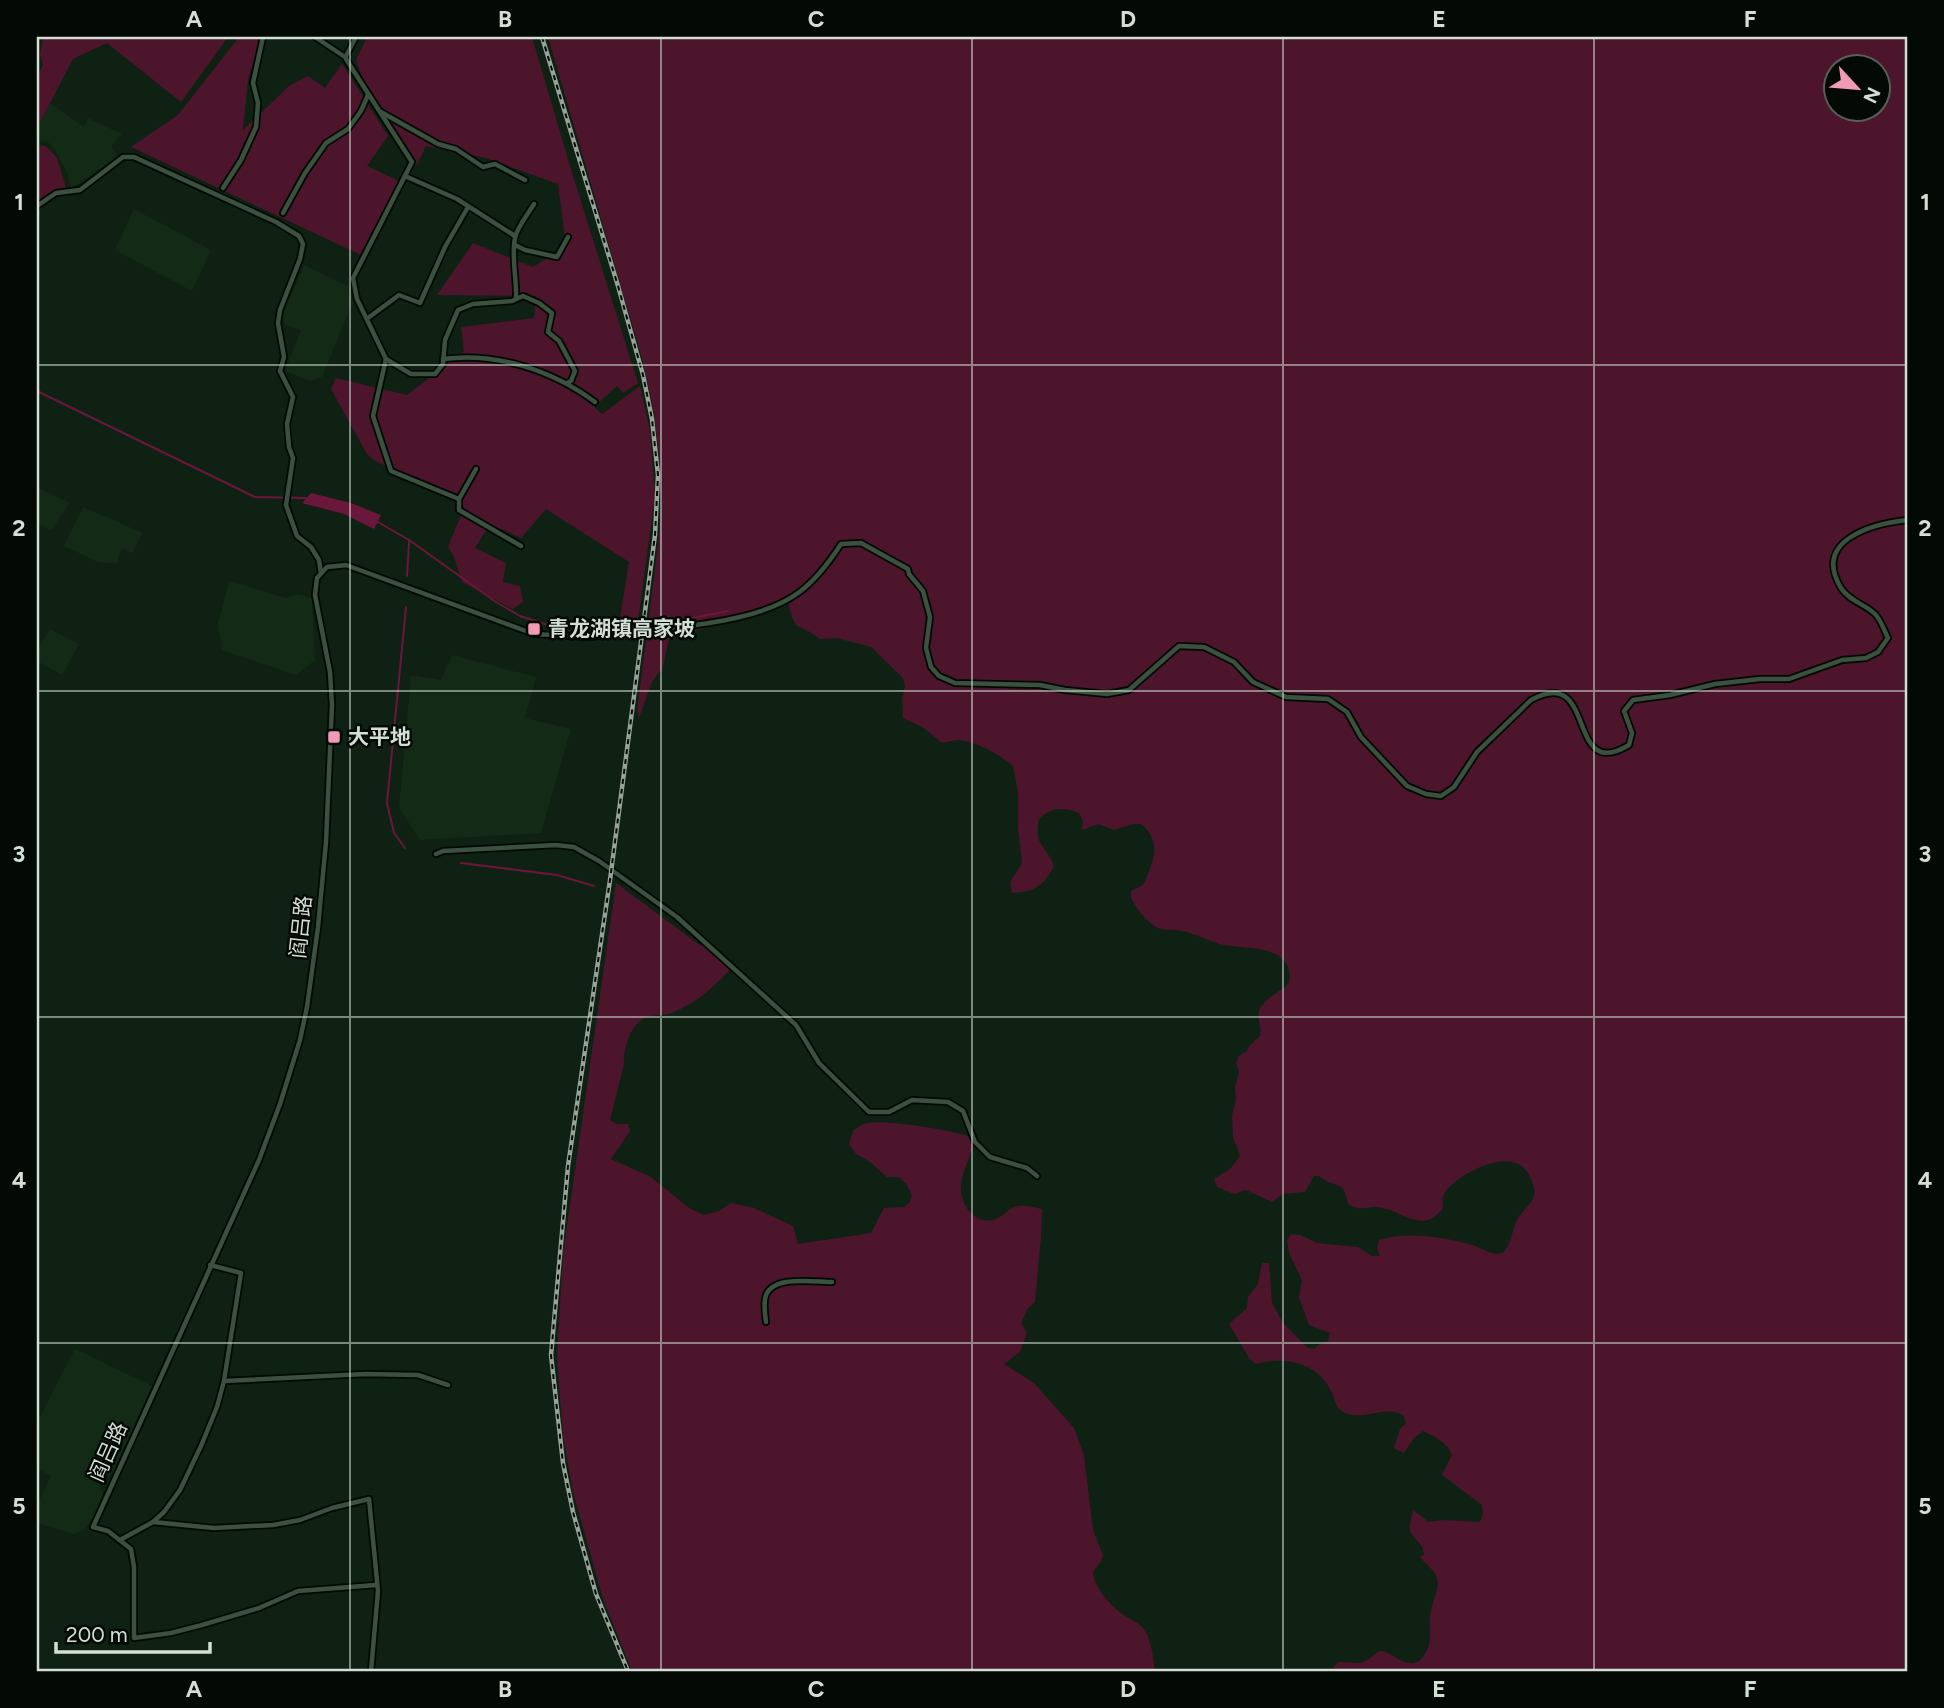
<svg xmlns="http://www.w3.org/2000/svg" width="1944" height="1708" font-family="Figtree,'Noto Sans SC',sans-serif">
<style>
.built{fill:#132a17}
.green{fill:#4c152b;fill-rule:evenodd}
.water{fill:#6b173c}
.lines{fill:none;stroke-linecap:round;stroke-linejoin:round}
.stream{stroke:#6b173c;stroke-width:2}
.minor-tunnel{stroke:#2c3e30;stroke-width:4.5;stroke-dasharray:4.5 2;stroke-linecap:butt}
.minor-casing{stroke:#000a02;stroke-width:8}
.minor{stroke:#3c503f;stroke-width:4.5}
.rail-casing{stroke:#96a498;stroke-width:4.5}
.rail{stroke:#030904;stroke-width:2;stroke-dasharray:5;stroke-linecap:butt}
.grid{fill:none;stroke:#d3dfd5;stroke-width:2;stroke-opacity:0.55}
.poi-dot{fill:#f09ab6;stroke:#030904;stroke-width:2.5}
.labels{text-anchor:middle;stroke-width:5;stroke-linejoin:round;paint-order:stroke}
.poi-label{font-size:21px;font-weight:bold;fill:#d3dfd5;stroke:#030904;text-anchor:start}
.street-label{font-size:21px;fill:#d3dfd5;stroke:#030904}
.neatline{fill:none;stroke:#d3dfd5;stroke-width:2.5}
.grid-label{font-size:23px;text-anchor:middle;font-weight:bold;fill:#d3dfd5}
</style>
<rect width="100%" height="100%" fill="#0f2113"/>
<g class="built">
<path d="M49 102 84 127 88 118 122 134 111 146 118 156 71 189 67 172 55 150 48 142 37 141V125Z"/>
<path d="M134 209 211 250 192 291 115 250Z"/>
<path d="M304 265 349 286 352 304 322 377 310 381 285 371 301 330 285 325 282 316Z"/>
<path d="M37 487 70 503 51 530 37 523Z"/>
<path d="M83 507 143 533 132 553 122 548 116 564 98 562 64 546Z"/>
<path d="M229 581 286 598 299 594 312 599 315 660 296 675 222 650 218 623Z"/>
<path d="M50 629 79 644 62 675 37 661V651Z"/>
<path d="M452 655 536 677 525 718 571 729 541 833 420 840 399 808 411 675 441 680Z"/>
<path d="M75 1349 152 1386 112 1474 105 1475 99 1486 104 1495 93 1517 83 1531 74 1534 37 1523V1505L51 1476 37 1468V1423Z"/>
</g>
<g class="green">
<path d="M43 37H228L181 102 107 43 73 59 37 128V77L43 65 40 55Z"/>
<path d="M239 37H261L248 79 243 130 289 86 308 76 325 88 342 64 388 136 367 166 399 181 361 255 131 147 178 115Z"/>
<path d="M367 37H532L573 176 638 383 623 393 617 386 594 407 602 414 640 386 650 431 655 496 637 628 620 618 629 562 546 509 521 538 490 524 475 548 506 563 503 582 520 586 523 602 513 609 462 582 454 557 448 546 464 509 462 500 375 461 367 454 331 389 336 378 407 395 464 351 461 327 534 318 536 296 437 295 473 243 533 267 566 246 558 184 486 158 426 146 417 165 362 77 356 60Z"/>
<path d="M548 37H1907V1671H1331L1338 1662C1363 1662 1358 1668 1379 1651 1393 1650 1404 1670 1419 1661 1423 1658 1426 1652 1428 1648 1432 1637 1429 1626 1430 1615 1431 1603 1440 1590 1437 1578 1434 1569 1426 1565 1420 1557L1424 1555 1423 1548C1408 1527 1407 1538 1413 1510L1429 1522 1443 1520 1480 1522 1483 1514 1482 1505 1442 1475 1452 1455C1447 1442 1435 1437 1423 1431L1413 1439 1404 1453 1394 1448 1400 1429 1406 1423 1403 1415C1385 1405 1365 1421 1345 1413 1336 1409 1335 1400 1331 1391 1317 1362 1284 1356 1256 1364L1249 1358 1229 1324 1247 1308 1248 1297 1258 1284 1262 1263H1269L1272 1303 1283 1323 1308 1348 1314 1349 1320 1344 1328 1341 1330 1333 1309 1325 1299 1298 1302 1280 1289 1253 1287 1240 1291 1234 1300 1235 1317 1243 1358 1247 1372 1256H1380L1377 1249 1379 1240C1407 1231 1444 1237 1472 1245 1483 1248 1490 1256 1503 1253 1513 1242 1511 1230 1518 1218 1522 1211 1531 1205 1534 1196 1536 1188 1532 1182 1529 1175 1514 1144 1460 1172 1445 1192 1442 1197 1442 1202 1443 1208 1422 1237 1401 1208 1376 1207 1364 1207 1362 1211 1349 1205 1346 1200 1346 1191 1342 1188 1337 1183 1328 1184 1319 1176H1314L1305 1192 1283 1194 1272 1202 1246 1190 1234 1194 1217 1187 1214 1179 1230 1169 1240 1156 1233 1137 1232 1116 1236 1099 1235 1087 1239 1072 1236 1063 1239 1056 1247 1051 1249 1046 1260 1036C1262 1027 1257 1020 1259 1012 1262 1000 1281 991 1289 983 1295 945 1249 949 1224 945 1210 942 1197 934 1182 931 1174 929 1163 931 1156 927 1146 921 1136 908 1131 898V891L1143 885C1153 863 1163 842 1141 824H1133L1114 830 1098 824 1082 830 1083 822 1079 813C1064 807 1051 807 1039 819 1033 846 1047 846 1054 866 1044 886 1034 892 1012 893L1010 882 1022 863 1018 828V792L1013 766C1000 755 977 742 960 740 954 740 947 742 942 743L924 728 903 718 902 700 905 686 903 678 871 647 837 638 820 639C798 621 796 636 788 602L763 613 671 637 668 642 663 667 652 682 639 718 637 712 658 545 661 504 660 464 654 413 643 362ZM1836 66H1878V108H1836Z"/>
<path d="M37 145 46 146 57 158 66 188 56 191 37 203Z"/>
<path d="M616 883 701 946 707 942 735 965C723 976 712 989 698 999 690 1004 678 1011 669 1014 661 1015 654 1015 647 1017 631 1022 623 1049 624 1064L610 1120 617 1124H628L630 1131 611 1159 651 1177 689 1208 704 1215 719 1211 731 1203 754 1208 793 1226 798 1244 871 1233 884 1208 904 1207 910 1202 912 1195 906 1183 898 1177H887L869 1161 856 1154 849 1144 853 1131C858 1127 862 1124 868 1123 885 1119 950 1130 968 1136L973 1145C970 1159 961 1173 961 1187 960 1208 979 1229 1000 1217 1005 1214 1009 1209 1014 1207 1023 1204 1033 1207 1042 1209L1041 1237 1035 1302 1028 1308 1021 1323 1027 1333 1020 1352 1004 1364 1034 1383 1074 1428 1084 1455 1093 1530 1103 1555 1101 1561 1093 1572C1094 1588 1112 1607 1125 1616 1131 1620 1139 1623 1143 1628 1152 1640 1153 1657 1155 1671H632L603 1599 573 1492 563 1436 557 1357 563 1254Z"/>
</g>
<path class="water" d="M311 493 351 503 381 515 374 529 344 514 302 503Z"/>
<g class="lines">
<g class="stream">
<path d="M37 391 255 497 306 498"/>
<path d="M378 522 409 540 496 602 520 616 548 625 630 628"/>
<path d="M407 576 409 542"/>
<path d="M651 626 728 611"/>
<path d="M405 848 394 833 387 803 406 607"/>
<path d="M461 863 557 875 594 886"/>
</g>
<path class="minor-tunnel" d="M630 633 650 631"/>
<defs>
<g id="minor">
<path d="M315 37 345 57"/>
<path d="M356 37 346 56V59L412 162 353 278 357 299 386 359 373 416 391 471 459 499"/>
<path d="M381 112 438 144 456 149 483 167 495 164 525 180"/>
<path d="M405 176 457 199 515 236"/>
<path d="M223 188 241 160 256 127 258 103 253 83 263 37"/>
<path d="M37 206 56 193 80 190 123 157H134L276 222 299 236 303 244 300 259 280 310 278 323 284 357 280 371 293 397 287 424 289 447 293 458 286 505 297 536 311 547 319 560 321 573"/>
<path d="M283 213 305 173 326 143 348 129 361 111 368 95"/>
<path d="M515 245 525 250 557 257 568 237"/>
<path d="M516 299C517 278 511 258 515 238 517 227 528 214 534 204"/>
<path d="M368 318 399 295 420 303 445 247 468 207"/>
<path d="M386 359 411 374H435L443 364 445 340 458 310 473 304 512 301 523 296 539 303 552 313 548 332 559 341 575 371 571 381 567 383"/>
<path d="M443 359C496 352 552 370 595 402"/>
<path d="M476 469 459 499V510L521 546"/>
<path d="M650 631C695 625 761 620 798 593 815 581 830 561 841 544L861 543 908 569 909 574 923 591 930 617 926 648 931 667 939 676 955 683 1040 685 1065 690 1107 694 1129 690 1179 646 1204 647 1234 662 1253 682 1286 697 1328 699 1347 712 1361 737 1407 786 1426 794 1441 796 1454 787 1477 752 1531 700C1598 663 1565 784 1629 745L1632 733 1624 711 1633 700 1670 695 1715 684 1760 679H1789L1842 660 1866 658 1878 652 1888 638C1884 630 1881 620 1875 614 1865 604 1849 601 1841 588 1812 540 1872 524 1907 520"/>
<path d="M436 854 443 851 556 845 574 847 599 861 677 917 796 1025 819 1063 869 1112H889L912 1100 948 1102 963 1111 975 1142 990 1157 1027 1168 1037 1176"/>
<path d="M766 1322C765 1315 764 1306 765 1299 769 1274 814 1282 832 1282"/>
<path d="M224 1381 365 1374 418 1375 448 1385"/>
<path d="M153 1522 214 1528 273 1525 300 1520 332 1508 369 1499 378 1591 371 1671"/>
<path d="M120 1540 153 1522 164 1512 180 1490 201 1446 217 1407 224 1381 241 1273 210 1265"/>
<path d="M376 1585 298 1591 259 1608 202 1625 171 1633 134 1638V1567L131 1549 108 1531 93 1527 259 1160 280 1104 300 1040 307 1007 318 927 326 842 332 705 330 672 315 595 317 578 327 567 346 565 534 634 588 637 630 633"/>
</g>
</defs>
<use href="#minor" class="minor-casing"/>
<use href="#minor" class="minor"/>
<defs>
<path id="rail" d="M542 37 618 286 643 375 652 419 658 475 655 535 610 880 568 1166 551 1355 563 1463 573 1512 596 1594 628 1671"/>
</defs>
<use href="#rail" class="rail-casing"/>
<use href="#rail" class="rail"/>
</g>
<path class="grid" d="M350 37V1671M661 37V1671M972 37V1671M1283 37V1671M1594 37V1671M37 365H1907M37 691H1907M37 1017H1907M37 1343H1907"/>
<g class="poi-dot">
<rect x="527" y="622" width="14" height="14" rx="3.5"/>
<rect x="327" y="730" width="14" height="14" rx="3.5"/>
</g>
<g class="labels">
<g class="poi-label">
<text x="548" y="636">青龙湖镇高家坡</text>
<text x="348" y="744">大平地</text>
</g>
<g class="street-label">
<text transform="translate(301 927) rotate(-84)" y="7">阎吕路</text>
<text transform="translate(108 1452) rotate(-66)" y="7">阎吕路</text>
</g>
</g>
<rect width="1944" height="1708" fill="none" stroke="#030904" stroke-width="77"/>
<g transform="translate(1857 88) rotate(116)"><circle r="33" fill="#030904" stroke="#565f58" stroke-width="2"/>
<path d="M0-5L12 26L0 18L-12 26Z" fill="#f09ab6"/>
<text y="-10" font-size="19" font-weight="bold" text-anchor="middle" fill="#d3dfd5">N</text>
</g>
<path d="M56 1642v10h154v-10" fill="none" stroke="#d3dfd5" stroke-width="3.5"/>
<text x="66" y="1642" font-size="21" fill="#d3dfd5" stroke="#030904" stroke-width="5" paint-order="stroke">200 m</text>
<rect x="38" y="38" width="1868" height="1632" class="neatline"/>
<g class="grid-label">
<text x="194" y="27">A</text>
<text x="505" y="27">B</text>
<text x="816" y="27">C</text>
<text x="1128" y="27">D</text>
<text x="1439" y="27">E</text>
<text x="1750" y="27">F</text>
<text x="19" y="210">1</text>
<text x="1925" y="210">1</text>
<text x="19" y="536">2</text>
<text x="1925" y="536">2</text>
<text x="19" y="862">3</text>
<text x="1925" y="862">3</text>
<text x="19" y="1188">4</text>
<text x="1925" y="1188">4</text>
<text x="19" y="1514">5</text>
<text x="1925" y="1514">5</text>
<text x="194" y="1697">A</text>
<text x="505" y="1697">B</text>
<text x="816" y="1697">C</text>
<text x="1128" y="1697">D</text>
<text x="1439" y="1697">E</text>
<text x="1750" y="1697">F</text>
</g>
</svg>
